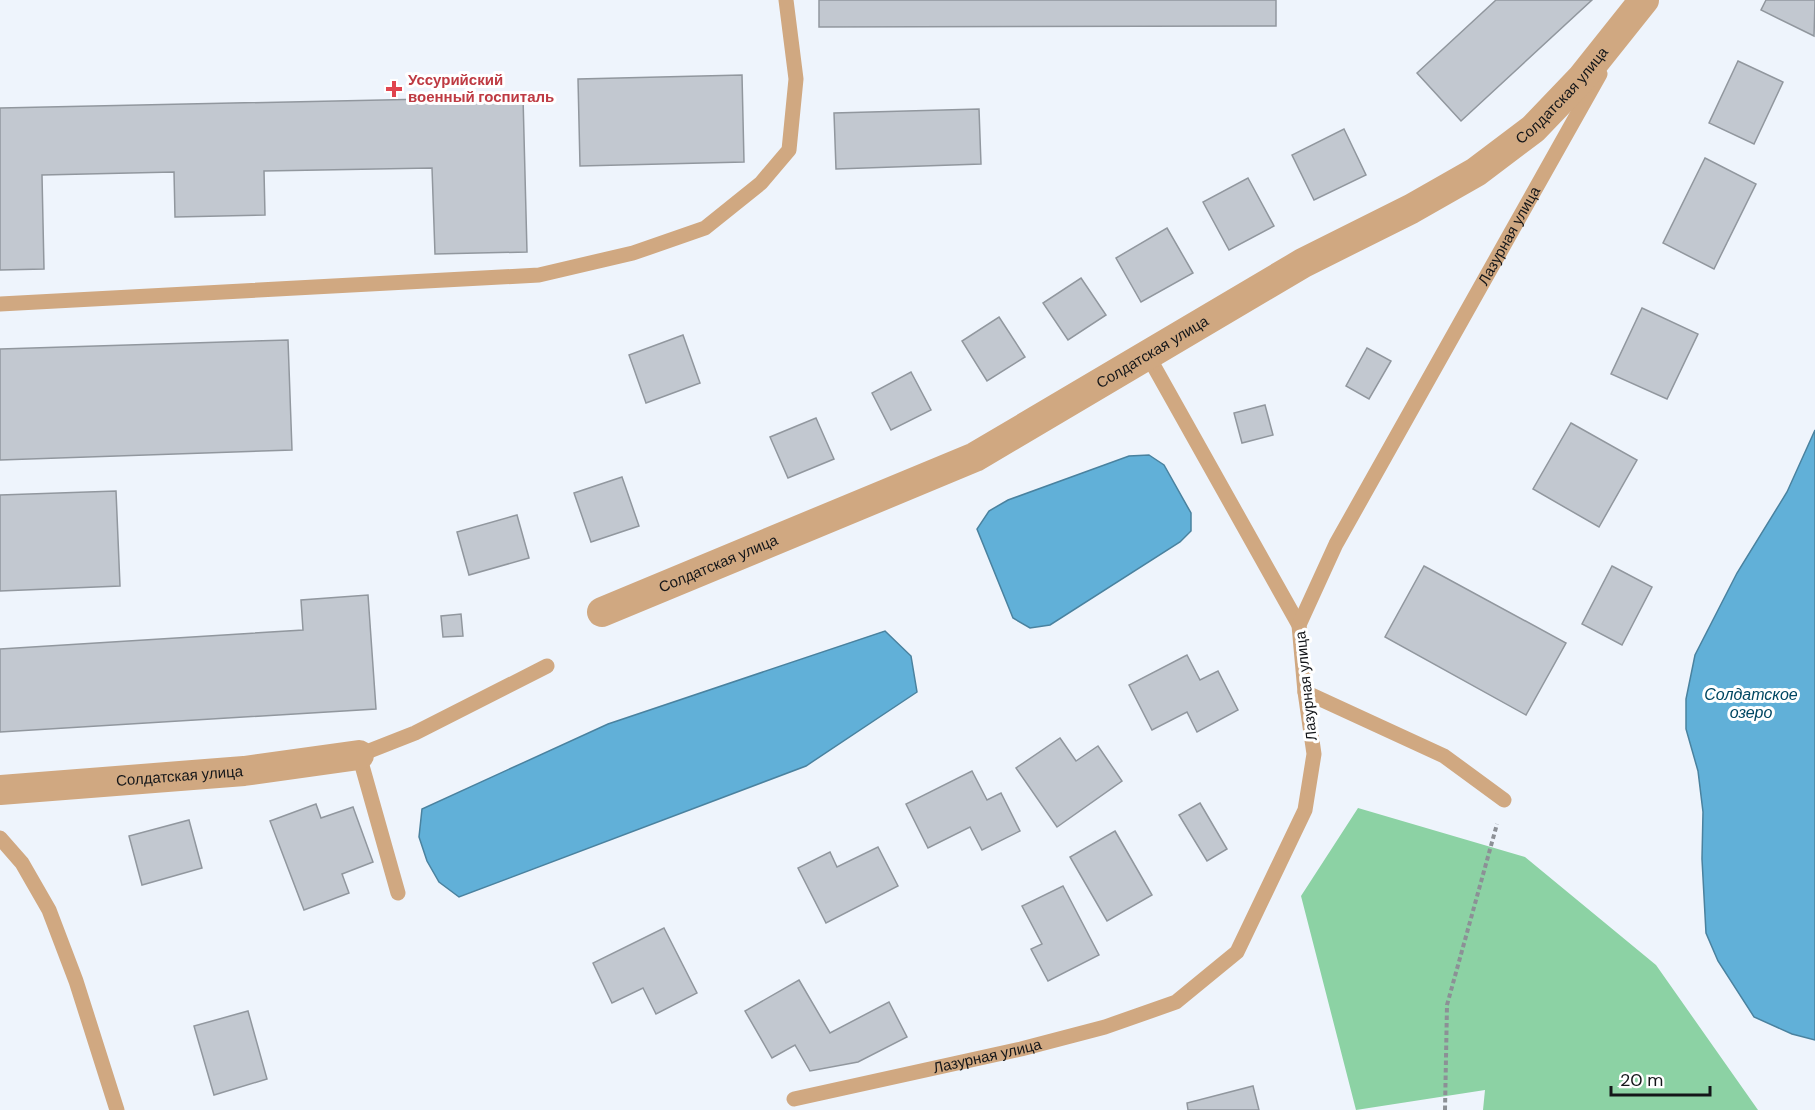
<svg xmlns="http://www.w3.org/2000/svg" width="1815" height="1110" font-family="'DM Sans',sans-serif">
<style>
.forest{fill:#8cd2a4}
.water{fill:#61b0d8;stroke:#4a829f;stroke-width:1.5}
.building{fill:#c2c8d0;stroke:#91979e;stroke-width:1.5}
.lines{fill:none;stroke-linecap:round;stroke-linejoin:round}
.path{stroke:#8c9096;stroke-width:4;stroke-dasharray:4.5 3;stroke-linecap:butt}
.service{stroke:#d0a881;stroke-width:15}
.minor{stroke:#d0a881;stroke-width:30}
.health-dot{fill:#e0444e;stroke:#fff;stroke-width:2}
.labels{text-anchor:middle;stroke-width:6;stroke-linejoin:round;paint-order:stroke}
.health-label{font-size:15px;font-weight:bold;fill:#be3a42;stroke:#fff;text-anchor:start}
.street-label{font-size:15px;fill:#141619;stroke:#fff}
.water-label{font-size:16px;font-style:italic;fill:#004762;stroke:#fff}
</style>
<rect width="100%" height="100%" fill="#eef4fc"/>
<path class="forest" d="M1358 808 1525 857 1656 965 1758 1110H1483L1485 1090 1356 1110 1301 896Z"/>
<g class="water">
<path d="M1815 430V1040L1792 1034 1754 1017 1718 961 1706 933 1702 859 1703 812 1698 771 1686 729V699L1695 655 1737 573 1787 492Z"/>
<path d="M1149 455 1164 465 1191 513V531L1180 542 1050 625 1030 628 1013 618 977 529 989 511 1008 500 1129 456Z"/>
<path d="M885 631 911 656 917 692 806 766 459 897 439 882 427 861 419 837 422 809 608 724Z"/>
</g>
<g class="building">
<path d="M819 0H1276V26L819 27Z"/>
<path d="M1496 0H1592L1461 121 1417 73Z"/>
<path d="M1766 0H1815L1814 36 1761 10Z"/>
<path d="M1738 61 1783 82 1754 144 1709 123Z"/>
<path d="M742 75 744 162 580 166 578 79Z"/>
<path d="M523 97 527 252 435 254 432 168 264 171 265 215 175 217 174 172 42 175 44 269 0 270V108Z"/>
<path d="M979 109 981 164 836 169 834 113Z"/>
<path d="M1344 129 1366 175 1314 200 1292 155Z"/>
<path d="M1705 158 1756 184 1714 269 1663 243Z"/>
<path d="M1248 178 1274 226 1229 250 1203 202Z"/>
<path d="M1167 228 1193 273 1141 302 1116 258Z"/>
<path d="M1081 278 1106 315 1068 340 1043 303Z"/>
<path d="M1642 308 1698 334 1667 399 1611 374Z"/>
<path d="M999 317 1025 357 987 381 962 341Z"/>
<path d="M683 335 700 383 646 403 629 355Z"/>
<path d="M288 340 292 450 0 460V349Z"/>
<path d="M1367 348 1391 361 1369 399 1346 386Z"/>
<path d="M911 372 931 410 891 430 872 393Z"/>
<path d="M1265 405 1273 435 1242 443 1234 413Z"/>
<path d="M816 418 834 459 788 478 770 437Z"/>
<path d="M1571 423 1637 460 1599 527 1533 489Z"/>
<path d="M622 477 639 526 591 542 574 493Z"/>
<path d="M116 491 120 586 0 591V495Z"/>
<path d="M517 515 529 558 469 575 457 532Z"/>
<path d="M1424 566 1566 643 1526 715 1385 637Z"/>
<path d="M1612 566 1652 587 1622 645 1582 624Z"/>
<path d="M368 595 376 709 0 732V649L303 630 301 600Z"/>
<path d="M461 614 463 636 443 637 441 616Z"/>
<path d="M1187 655 1200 680 1218 671 1238 710 1197 732 1187 712 1152 730 1129 685Z"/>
<path d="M1060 738 1076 761 1098 746 1122 781 1057 827 1016 768Z"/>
<path d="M972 771 987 800 1001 793 1020 831 982 850 970 827 928 848 906 804Z"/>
<path d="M1200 803 1227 849 1207 861 1179 815Z"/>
<path d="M316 804 321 818 353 807 373 862 342 874 349 893 304 910 270 821Z"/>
<path d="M189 820 202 868 142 885 129 836Z"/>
<path d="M1115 831 1152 895 1107 921 1070 857Z"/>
<path d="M878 847 898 886 826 923 798 868 830 852 837 867Z"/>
<path d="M1063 886 1099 955 1048 981 1031 949 1042 944 1022 906Z"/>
<path d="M664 928 697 993 656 1014 643 988 612 1003 593 963Z"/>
<path d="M799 980 830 1033 889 1002 907 1037 858 1062 810 1071 795 1045 772 1058 745 1011Z"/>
<path d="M248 1011 267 1079 214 1095 194 1026Z"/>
<path d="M1253 1086 1259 1110H1188L1187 1103Z"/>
</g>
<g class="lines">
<path class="path" d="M1445 1110 1447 1005 1497 824"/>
<g class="service">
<path d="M0 304 539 275 633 253 705 228 761 183 789 150 796 79 786 0"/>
<path d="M1147 354 1299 625"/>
<path d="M1305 692 1444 756 1504 800"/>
<path d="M0 838 22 863 49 910 76 981 117 1110"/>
<path d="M398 893 359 755 415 733 547 666"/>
<path id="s1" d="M794 1099 1021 1049 1105 1027 1176 1002 1237 952 1305 810 1314 754 1305 692 1299 625 1336 544 1600 74"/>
</g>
<g class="minor">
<path id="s2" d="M602 612 975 457 1303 263 1411 209 1476 172 1533 129 1581 79 1644 0"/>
<path id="s3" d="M0 790 244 771 359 755"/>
</g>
</g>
<path class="health-dot" d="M391 80h6v6h6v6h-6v6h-6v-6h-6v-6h6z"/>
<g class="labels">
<g class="health-label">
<text x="408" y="85">Уссурийский<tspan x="408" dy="17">военный госпиталь</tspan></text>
</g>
<g class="street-label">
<text dy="5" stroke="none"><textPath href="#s2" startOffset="1096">Солдатская улица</textPath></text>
<text dy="5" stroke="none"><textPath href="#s1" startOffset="1260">Лазурная улица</textPath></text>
<text dy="5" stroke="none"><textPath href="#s2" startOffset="610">Солдатская улица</textPath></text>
<text dy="5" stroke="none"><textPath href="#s2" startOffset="126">Солдатская улица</textPath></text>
<text transform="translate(1306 686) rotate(-96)" y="5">Лазурная улица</text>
<text dy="5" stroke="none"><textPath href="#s3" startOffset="180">Солдатская улица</textPath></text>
<text dy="5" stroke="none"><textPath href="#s1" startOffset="198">Лазурная улица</textPath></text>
</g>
<g class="water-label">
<text x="1751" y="700">Солдатское<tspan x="1751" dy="18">озеро</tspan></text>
</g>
</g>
<path d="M1611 1086v9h99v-9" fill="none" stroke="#141619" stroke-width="3"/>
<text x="1620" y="1086" font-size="18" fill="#141619" stroke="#ffffff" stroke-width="4.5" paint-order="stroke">20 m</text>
</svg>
